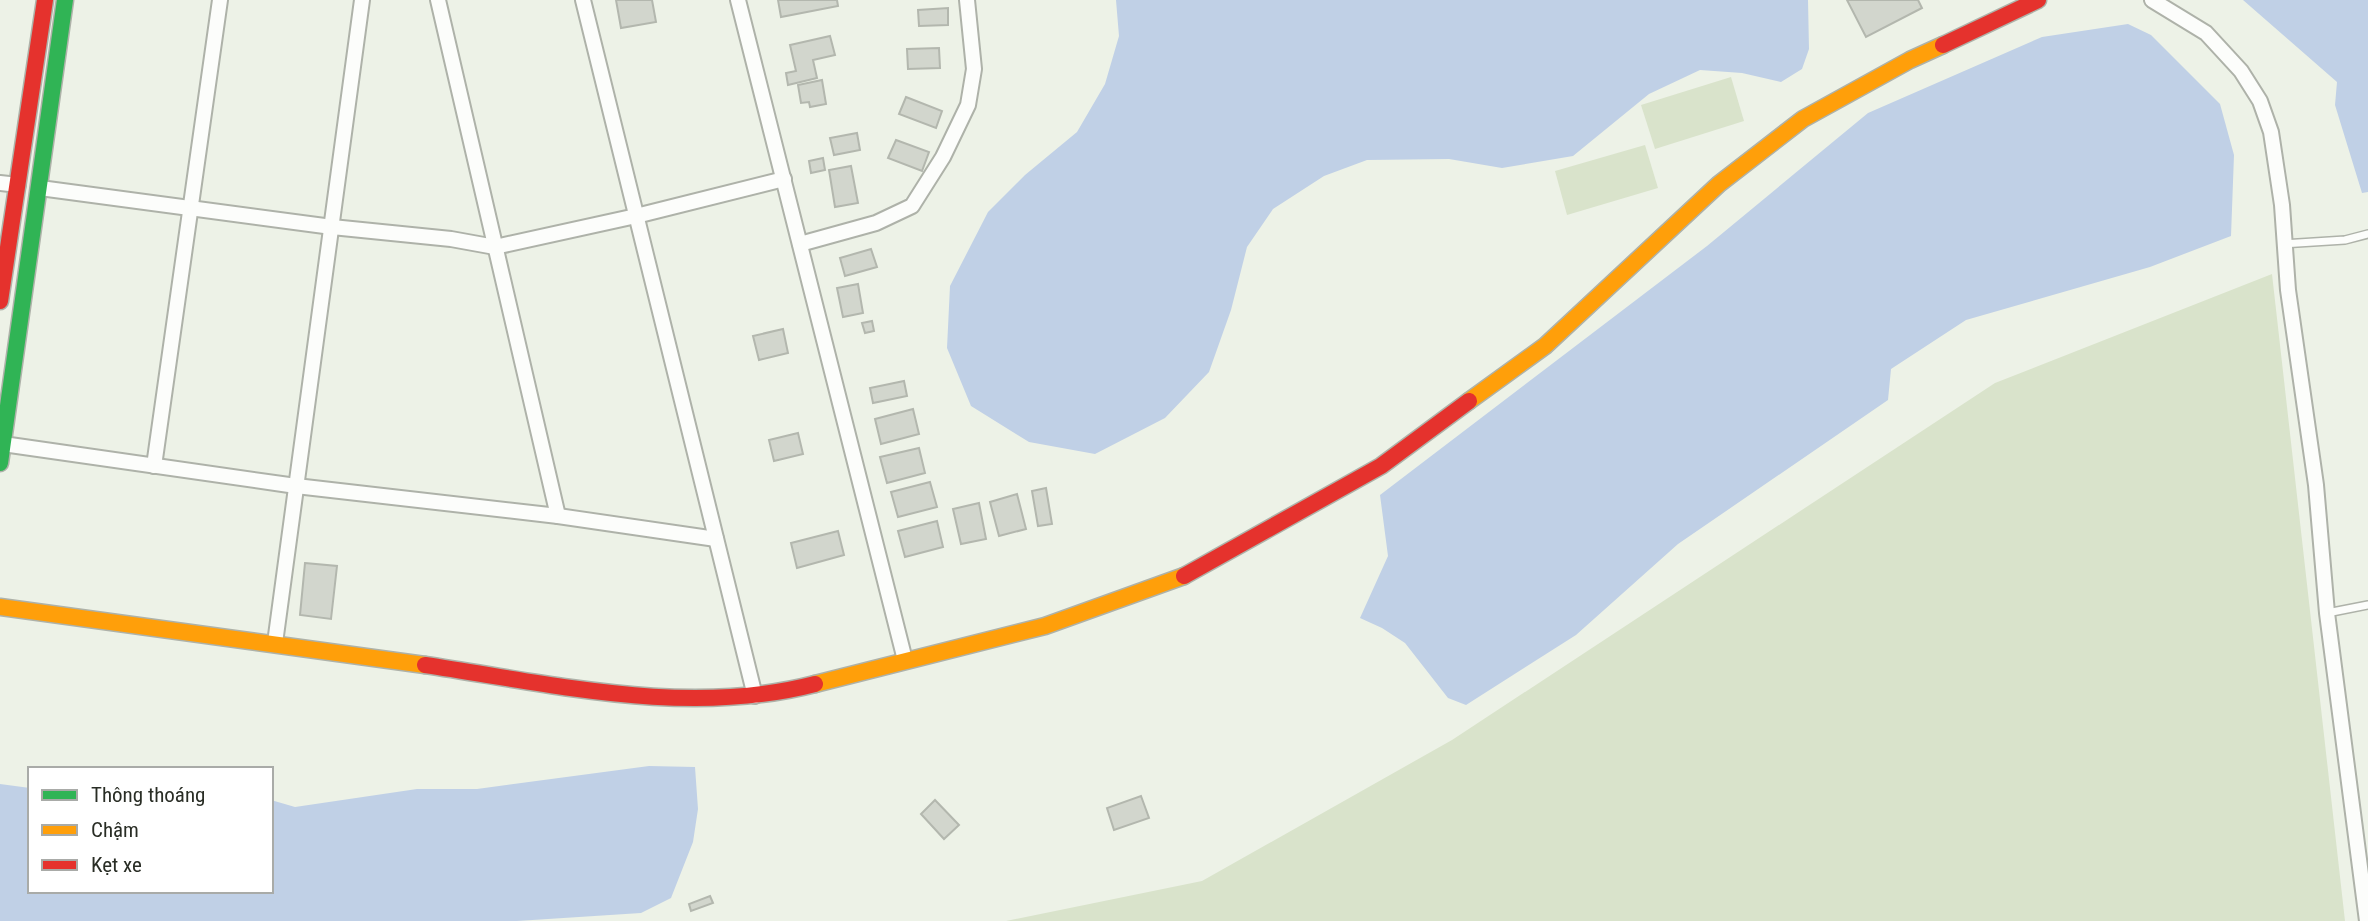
<svg xmlns="http://www.w3.org/2000/svg" width="2368" height="921" font-family="'Roboto Condensed',sans-serif">
<style>
.green{fill:#d9e3cb}
.water{fill:#c0d0e6}
.building{fill:#d2d6cd;stroke:#b3b7ae;stroke-width:2}
.lines{fill:none;stroke-linecap:round;stroke-linejoin:round}
.lane-casing{stroke:#aeb2a9;stroke-width:10}
.street-casing{stroke:#aeb2a9;stroke-width:18}
.fast-casing{stroke:#aeb2a9;stroke-width:19}
.slow-casing{stroke:#aeb2a9;stroke-width:19}
.jam-casing{stroke:#aeb2a9;stroke-width:19}
.lane{stroke:#fcfdfb;stroke-width:7}
.street{stroke:#fcfdfb;stroke-width:14}
.fast{stroke:#30b455;stroke-width:16}
.slow{stroke:#ff9f0a;stroke-width:16}
.jam{stroke:#e5322d;stroke-width:16}
</style>
<rect width="100%" height="100%" fill="#edf2e7"/>
<g class="green">
<path d="M1731 77 1744 121 1655 149 1641 105Z"/>
<path d="M1645 145 1658 188 1567 215 1555 171Z"/>
<path d="M2272 274 2345 921H1006L1202 881 1452 740 1995 383Z"/>
</g>
<g class="water">
<path d="M1116 0H1808L1809 49 1802 69 1781 82 1742 73 1700 70 1649 94 1573 156 1502 168 1449 159 1367 160 1324 176 1273 209 1247 247 1231 310 1209 372 1165 418 1095 454 1029 442 971 406 947 348 950 286 988 212 1025 175 1077 132 1105 84 1119 36Z"/>
<path d="M2243 0H2368V192L2362 193 2335 105 2337 82Z"/>
<path d="M2128 24 2151 35 2220 104 2234 155 2231 236 2150 267 1966 320 1891 369 1888 400 1678 544 1576 635 1466 705 1448 698 1405 643 1382 628 1360 618 1388 556 1380 495 1707 246 1868 113 2042 37Z"/>
<path d="M649 766 695 767 698 809 693 842 671 898 641 913 517 921H0V784L30 788V891H271V800L295 807 417 789H477Z"/>
</g>
<g class="building">
<path d="M616 0H652L656 22 621 28Z"/>
<path d="M778 0H837L838 6 781 17Z"/>
<path d="M1847 0H1918L1922 8 1866 37Z"/>
<path d="M948 8V25L919 26 918 10Z"/>
<path d="M830 36 835 55 813 60 817 78 788 85 786 73 796 71 790 45Z"/>
<path d="M939 48 940 68 908 69 907 49Z"/>
<path d="M822 80 826 104 810 107 809 102 801 103 798 85Z"/>
<path d="M906 97 942 111 936 128 899 114Z"/>
<path d="M857 133 860 150 834 155 830 138Z"/>
<path d="M896 140 929 152 922 171 888 158Z"/>
<path d="M823 158 825 170 811 173 809 161Z"/>
<path d="M851 166 858 203 835 207 829 170Z"/>
<path d="M871 249 877 267 845 276 840 258Z"/>
<path d="M858 284 863 313 843 317 837 288Z"/>
<path d="M872 321 874 331 865 333 862 323Z"/>
<path d="M783 329 788 353 759 360 753 336Z"/>
<path d="M904 381 907 396 873 403 870 388Z"/>
<path d="M913 409 919 434 881 444 875 419Z"/>
<path d="M798 433 803 454 774 461 769 440Z"/>
<path d="M919 448 925 473 887 483 880 457Z"/>
<path d="M930 482 937 507 898 517 891 492Z"/>
<path d="M1046 488 1052 524 1038 526 1032 491Z"/>
<path d="M1017 494 1026 529 999 536 990 502Z"/>
<path d="M979 503 986 539 961 544 953 509Z"/>
<path d="M937 521 943 547 905 557 898 531Z"/>
<path d="M838 531 844 555 797 568 791 543Z"/>
<path d="M305 563 337 566 331 619 300 615Z"/>
<path d="M1141 796 1149 818 1114 830 1107 808Z"/>
<path d="M935 800 959 825 944 839 921 814Z"/>
<path d="M710 896 713 903 691 911 689 904Z"/>
</g>
<g class="lines">
<defs>
<g id="lane">
<path d="M2283 244 2345 240 2368 234"/>
<path d="M2327 613 2368 605"/>
</g>
<g id="street">
<path d="M438 0 558 516"/>
<path d="M583 0 755 696"/>
<path d="M738 0 905 660"/>
<path d="M2152 0 2206 33 2241 71 2260 101 2271 132 2282 205 2288 290 2316 485 2327 613 2367 921"/>
<path d="M0 183 18 185"/>
<path d="M40 188 332 227 451 239 495 247 636 216 784 179"/>
<path d="M800 244 876 223 912 206 943 157 968 105 974 69 967 0"/>
<path d="M3 444 296 486 558 516 716 539"/>
<path d="M154 466 220 0"/>
<path d="M275 643 362 0"/>
</g>
<path id="fast" d="M0 463 65 0"/>
<g id="slow">
<path d="M1469 401 1545 346 1719 184 1803 119 1910 60 1943 45"/>
<path d="M0 607 425 665"/>
<path d="M815 684 1045 626 1184 576"/>
</g>
<g id="jam">
<path d="M1943 45 2038 0"/>
<path d="M0 301 45 0"/>
<path d="M1184 576 1381 466 1469 401"/>
<path d="M425 665C553 684 688 717 815 684"/>
</g>
</defs>
<use href="#lane" class="lane-casing"/>
<use href="#street" class="street-casing"/>
<use href="#fast" class="fast-casing"/>
<use href="#slow" class="slow-casing"/>
<use href="#jam" class="jam-casing"/>
<use href="#lane" class="lane"/>
<use href="#street" class="street"/>
<use href="#fast" class="fast"/>
<use href="#slow" class="slow"/>
<use href="#jam" class="jam"/>
</g>
<rect x="28" y="767" width="245" height="126" fill="#ffffff" stroke="#a9aba8" stroke-width="2"/>
<rect x="42" y="790" width="35" height="10" fill="#30b455" stroke="#a9aba8" stroke-width="2"/>
<text x="91" y="802" font-size="21" fill="#292d25">Thông thoáng</text>
<rect x="42" y="825" width="35" height="10" fill="#ff9f0a" stroke="#a9aba8" stroke-width="2"/>
<text x="91" y="837" font-size="21" fill="#292d25">Chậm</text>
<rect x="42" y="860" width="35" height="10" fill="#e5322d" stroke="#a9aba8" stroke-width="2"/>
<text x="91" y="872" font-size="21" fill="#292d25">Kẹt xe</text>
</svg>
